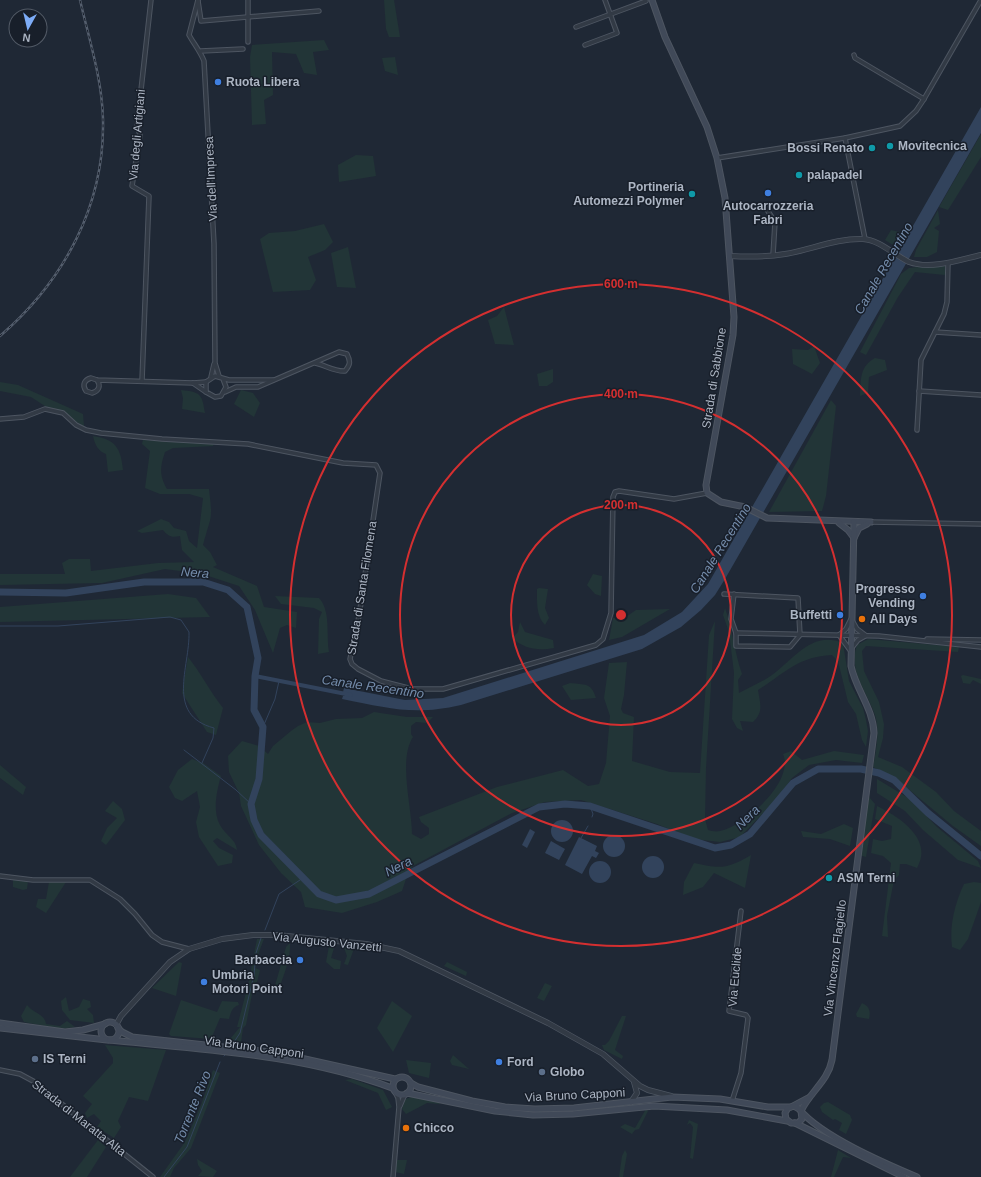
<svg xmlns="http://www.w3.org/2000/svg" width="981" height="1177" font-family="Arial,sans-serif">
<style>
.green{fill:#223537}
.water{fill:#32435c}
.lines{fill:none;stroke-linecap:round;stroke-linejoin:round}
.stream{stroke:#32435c;stroke-width:1}
.canal{stroke:#32435c;stroke-width:4}
.river{stroke:#32435c;stroke-width:7}
.minor-casing{stroke:#4d5561;stroke-width:5.5}
.tertiary-casing{stroke:#4d5561;stroke-width:6}
.secondary-casing{stroke:#4d5561;stroke-width:7}
.minor{stroke:#323a45;stroke-width:3.5}
.tertiary{stroke:#323a45;stroke-width:4.5}
.secondary{stroke:#404958;stroke-width:5}
.rail-casing{stroke:#545e6d;stroke-width:2.5}
.rail{stroke:#181f2a;stroke-width:1;stroke-dasharray:3;stroke-linecap:butt}
.ring{fill:none;stroke:#d42f30;stroke-width:2}
.shop-dot{fill:#3f7fe0;stroke:#181f2a;stroke-width:1.5}
.culture-dot{fill:#0f9aa8;stroke:#181f2a;stroke-width:1.5}
.food-dot{fill:#e8710a;stroke:#181f2a;stroke-width:1.5}
.service-dot{fill:#5c6f8a;stroke:#181f2a;stroke-width:1.5}
.labels{text-anchor:middle;stroke-width:3;stroke-linejoin:round;paint-order:stroke}
.poi-label{font-size:12px;font-weight:bold;fill:#acb5c3;stroke:#181f2a;text-anchor:start}
.street-label{font-size:12px;fill:#acb5c3;stroke:#181f2a}
.water-label{font-size:13px;font-style:italic;fill:#748cab;stroke:#181f2a}
.centre{fill:#d42f30;stroke:#181f2a;stroke-width:2}
.ring-label{font-size:12px;text-anchor:middle;font-weight:bold;fill:#d42f30;stroke:#181f2a;stroke-width:3;stroke-linejoin:round;paint-order:stroke}
</style>
<rect width="100%" height="100%" fill="#1f2835"/>
<g class="green">
<path d="M384 0H394L400 37H389L386 29Z"/>
<path d="M324 40 329 50 313 52 317 75 304 73 296 54 272 52 273 95 264 100 266 124 252 125 250 57 252 45Z"/>
<path d="M395 57 398 75 385 71 382 58Z"/>
<path d="M981 134V157L948 210 939 207Z"/>
<path d="M356 155 373 156 376 176 339 182 338 165Z"/>
<path d="M938 210 940 224 934 228 939 231 937 252 927 257H914L916 250Z"/>
<path d="M324 224 333 242 325 250 308 257 316 280 310 290 273 292 260 239 269 233 295 231Z"/>
<path d="M891 230 904 233 899 244H902L899 249 885 240Z"/>
<path d="M348 247 356 288 337 287 331 253Z"/>
<path d="M945 264V275L915 272 898 297 866 355 860 352 901 274 909 268Z"/>
<path d="M504 307 514 345 495 344 488 320 497 316Z"/>
<path d="M814 346 820 363 812 374 793 364 792 349 808 350Z"/>
<path d="M875 358 885 360 887 370 869 377 868 393 860 396C861 380 859 367 875 358Z"/>
<path d="M553 369V382L547 386H539L537 374Z"/>
<path d="M0 382 18 385 83 414 84 426 48 408 31 397 0 391Z"/>
<path d="M181 390C201 392 202 394 205 413L182 409 183 398Z"/>
<path d="M241 390 253 393 260 403 254 417 234 404Z"/>
<path d="M831 400 836 406 826 496 822 511 769 512Z"/>
<path d="M93 436C116 439 121 449 123 470L108 472 106 454C98 451 95 445 93 436Z"/>
<path d="M143 440 214 442 213 446 173 448 165 452C160 467 159 475 167 489H209C210 500 213 514 209 524 207 531 205 537 203 545L210 552 217 565 213 567 257 586 264 607 297 612 296 628 287 625 280 628 273 653 255 610 239 586 202 574 165 569 102 583 0 585V574H65L62 563 69 559H90L91 571 158 563 194 562 182 550 180 536C171 538 168 536 163 530L142 533 137 531 161 519 169 522 174 528 186 531 189 541 197 548 203 498 189 494H160L145 488 150 451 142 444Z"/>
<path d="M593 574 602 576 601 596 595 594 587 585Z"/>
<path d="M539 588 548 589 545 608 549 618 545 625C536 616 537 602 537 589Z"/>
<path d="M168 594 196 598 210 617 0 622V607Z"/>
<path d="M275 596 319 598C331 611 326 634 329 652L318 654 319 619 322 612 314 608 281 604Z"/>
<path d="M725 608C733 630 734 651 742 674L738 680 739 693C750 687 762 682 772 675 794 659 812 630 843 643L849 681 863 708 866 720 868 731 866 747 862 740 856 714 848 702 838 661 832 655C797 657 785 673 758 690 760 703 764 712 753 722L740 721 743 731 737 728 732 719 734 673 729 632 723 615Z"/>
<path d="M670 609 622 637 609 640 613 618 626 617 636 610Z"/>
<path d="M715 621 706 768 705 819 708 830C711 831 716 832 720 831 745 826 795 781 783 754L791 751 802 760 834 751 864 755 862 763 836 760 809 765 792 778 777 799 740 837 720 842 693 839 657 824 581 800 545 802 512 813 413 866 409 870 402 891 377 902 342 913 305 907 301 892 281 873 259 845 241 806 239 793 229 772 228 756 242 741 259 746 268 754 273 746 291 731 298 726 307 722 320 723 336 719 362 718 374 712 407 717H433L427 723 416 722 411 726V734L413 737C398 760 412 807 412 834L421 839 429 834V828L421 822 419 817 497 787 563 770 588 786 599 784 606 763 610 716 604 698 609 663 627 662 624 695 621 709 623 713 634 717 632 761 670 772 700 773 709 635Z"/>
<path d="M520 622 525 632 553 640 554 648C537 651 525 649 512 638L518 632Z"/>
<path d="M868 639 959 647 958 652 866 646 862 651 864 671 879 702 884 724 883 738 878 757 902 767 936 792 954 811 981 831V846L953 826 895 778 873 767C876 752 880 731 875 715 867 691 848 672 857 645Z"/>
<path d="M188 657C201 673 210 692 223 708L216 735 207 732 182 693Z"/>
<path d="M963 675 981 679V684L973 680 970 684 963 683 961 676Z"/>
<path d="M570 683C585 685 591 682 596 698L571 700 562 686Z"/>
<path d="M192 759 203 763 221 776C217 790 212 811 220 825 225 835 236 839 237 850L217 838 213 841 219 848 233 855 232 863 218 866 199 837 196 822 200 807 197 791 182 801 175 798 169 787 178 770Z"/>
<path d="M0 765 26 787 23 795 0 778Z"/>
<path d="M877 779 910 799 937 827 978 861 981 868 958 860 923 830 905 811 877 793Z"/>
<path d="M869 797 875 804 866 857 859 855Z"/>
<path d="M113 801 122 809 125 820 106 845 101 841 107 828 117 818 105 811Z"/>
<path d="M877 806C900 817 934 840 917 868L906 864H900L899 875 894 880 887 916 888 937 882 936 891 863 883 856 871 853 873 839 882 841 891 839 892 826 875 819Z"/>
<path d="M844 824 853 828 850 846 830 839 803 837 801 831 821 834Z"/>
<path d="M751 855 745 888 714 873 703 887 683 895 684 882 694 863C721 869 727 869 751 855Z"/>
<path d="M13 879 28 881 27 889 23 890 13 887Z"/>
<path d="M49 882H66L46 913 36 907 38 899H46Z"/>
<path d="M974 882 981 883V902L968 939 960 950 952 947C949 926 955 903 964 884Z"/>
<path d="M257 939H264L259 952 255 968 260 970 257 982 254 984 246 1025 243 1028 241 1043H232L230 1039 240 1027H237L248 985Z"/>
<path d="M290 943C291 960 283 976 278 992L274 989 286 947Z"/>
<path d="M346 944 355 946 348 965 344 964 347 956 344 948Z"/>
<path d="M329 946 334 948 331 958 341 961 340 969H334L326 962Z"/>
<path d="M179 962 182 963 176 996 152 988Z"/>
<path d="M447 962 467 972 466 976 444 966Z"/>
<path d="M545 983 552 986 544 1001 537 998Z"/>
<path d="M66 997 69 1011 79 1007 83 999 90 1001 91 1007 87 1009 93 1015 94 1023 70 1020 62 1010 61 1001Z"/>
<path d="M181 1000 217 1012 222 1001 238 1002 239 1005C232 1007 231 1012 229 1019L220 1018 211 1039 171 1036 169 1034Z"/>
<path d="M392 1001 412 1016 393 1052 377 1028Z"/>
<path d="M862 1003C869 1006 871 1011 869 1019L857 1017 856 1014Z"/>
<path d="M27 1005C33 1013 45 1014 46 1024L60 1026 67 1021 75 1027 61 1029 24 1022 21 1016Z"/>
<path d="M622 1016H626L615 1050 623 1056 622 1059 604 1050 602 1045H605L609 1041Z"/>
<path d="M105 1045 166 1050 148 1101 129 1097 118 1121 121 1127 114 1138 97 1127 101 1121 94 1114 87 1118 85 1113 92 1104 83 1096 113 1063V1058Z"/>
<path d="M453 1055 469 1069 452 1065 450 1061Z"/>
<path d="M406 1060 431 1063 429 1078 409 1073Z"/>
<path d="M213 1070 220 1073 191 1148 174 1168 170 1177H160L185 1142 201 1105Z"/>
<path d="M352 1079 383 1090 392 1107 386 1110 378 1093 345 1080Z"/>
<path d="M412 1097 442 1102 439 1104 427 1103 406 1114 402 1109 405 1099Z"/>
<path d="M828 1102 850 1115 852 1120 846 1134 839 1130 842 1123 835 1119 833 1120 822 1112 820 1107 824 1103Z"/>
<path d="M646 1109 648 1111 639 1129 635 1130 632 1134 620 1127 625 1124 635 1128Z"/>
<path d="M689 1120 698 1124 693 1159 690 1158 693 1127 690 1123 687 1125Z"/>
<path d="M98 1140 106 1147 87 1177H70Z"/>
<path d="M625 1150 627 1154 623 1177H619L622 1156Z"/>
<path d="M838 1150 851 1158 843 1157 834 1177H831Z"/>
<path d="M197 1159 217 1171 213 1177 198 1176 202 1171 198 1165Z"/>
<path d="M397 1160H407L404 1174 395 1172Z"/>
</g>
<g class="water">
<path d="M981 107V133L725 579 715 595 701 610 681 627 642 649 461 705C414 716 388 708 342 699L343 696 347 695 343 692 344 688 405 700 443 698 644 635 682 612 708 584Z"/>
<circle cx="562" cy="831" r="11"/>
<path d="M530 829 535 832 527 848 522 845Z"/>
<circle cx="614" cy="846" r="11"/>
<path d="M579 837 597 846 595 851 599 853 596 858 592 856 582 874 565 865Z"/>
<path d="M551 841 565 849 559 860 545 853Z"/>
<circle cx="653" cy="867" r="11"/>
<circle cx="600" cy="872" r="11"/>
</g>
<g class="lines">
<g class="stream">
<path d="M0 626H58L170 617 181 620 189 632C190 667 165 715 214 728L213 738 202 763"/>
<path d="M263 727 275 699 279 681"/>
<path d="M184 750 236 790 251 804"/>
<path d="M590 806 593 814 592 817"/>
<path d="M581 838 588 826"/>
<path d="M265 930 279 894 303 878"/>
<path d="M232 1045 240 1033 254 975 256 953 261 938"/>
<path d="M224 1056 225 1055"/>
<path d="M164 1177 187 1147 220 1062"/>
</g>
<path class="canal" d="M255 676 351 695"/>
<path class="river" d="M0 592 66 593 144 582H203L228 590 247 607 258 658 255 676 254 710 263 727 259 779 251 804 254 820 261 835 319 894 336 900 369 894 539 807 565 804 590 806 715 848 731 845 750 834 793 783 818 769H861L879 773 894 780 928 813 981 856"/>
<defs>
<g id="minor">
<path d="M198 0 189 35C194 44 200 51 204 61L214 244 215 363 219 376"/>
<path d="M248 0V42"/>
<path d="M198 1 201 21 319 11"/>
<path d="M576 27 646 1"/>
<path d="M585 45 617 33 605 0"/>
<path d="M201 51 243 49"/>
<path d="M854 55 855 58 924 99"/>
<path d="M845 138 865 239"/>
<path d="M717 158 845 138 900 126 916 111 924 99 981 0"/>
<path d="M764 205 775 222 773 255"/>
<path d="M935 332 981 335"/>
<path d="M211 377 214 364"/>
<path d="M223 379 226 387 221 396 215 397 206 392V382L215 376 229 380H273"/>
<path d="M97 380C101 386 99 391 92 393L86 391C82 385 84 380 91 378L97 380 193 383 206 382"/>
<path d="M142 381 149 196 132 186 140 135 137 126 151 0"/>
<path d="M193 383 206 392"/>
<path d="M919 391 981 395"/>
<path d="M225 392 236 387H258L339 352 347 354C351 362 350 365 345 371 335 372 325 365 315 363"/>
<path d="M0 419 24 417 45 409 63 413 76 425 86 430 101 433 162 439 248 444 343 463 376 465 380 473 359 616 350 659 352 664 358 669 381 681 412 689H443L596 645 603 639 611 613 613 497 615 492 619 491 674 499 707 493"/>
<path d="M917 430 921 360 944 314 947 302 948 263"/>
<path d="M871 522 981 524"/>
<path d="M724 594 798 598 800 635 790 647 736 646V633L731 619 734 594"/>
<path d="M853 622 857 629 865 635"/>
<path d="M736 633 879 636 981 647"/>
<path d="M839 635 850 650 858 640 865 636"/>
<path d="M839 635 846 629 851 619"/>
<path d="M927 639 981 640"/>
<path d="M0 876 33 880H90L120 899 135 914 152 935 162 942 189 949"/>
<path d="M0 1070 20 1074 33 1081 153 1177"/>
<path d="M732 1101 741 1073 748 1018 746 1015 729 1011 741 911"/>
<path d="M400 1106 405 1094"/>
<path d="M393 1177 399 1107 398 1098 395 1092"/>
</g>
<g id="tertiary">
<path d="M730 256C748 257 767 257 785 254 810 250 837 238 863 239 880 240 894 255 909 262 931 270 959 260 981 255"/>
<path d="M116 1025 121 1016 170 962 189 949 222 939 253 935H277L366 944 399 951 548 1023 603 1054 640 1086 648 1090 671 1096"/>
<path d="M631 1102 637 1093 634 1082"/>
</g>
<g id="secondary">
<path d="M652 0 665 37 707 127 717 158 725 198 734 317 733 335 706 485 707 493 721 502 745 507 767 518 871 522"/>
<path d="M839 523 848 530 854 538"/>
<path d="M855 536 859 528 867 524"/>
<circle cx="110" cy="1031" r="9"/>
<path d="M0 1023 65 1032 83 1030 105 1024"/>
<path d="M0 1028 107 1040"/>
<path d="M118 1028 122 1032 132 1037 278 1053 395 1079"/>
<path d="M110 1040C205 1050 302 1054 392 1088"/>
<circle cx="402" cy="1086" r="9"/>
<path d="M411 1083 418 1087 472 1101 505 1107 535 1109 574 1108 672 1097 720 1099 768 1107H791L808 1098"/>
<path d="M407 1093 495 1111 533 1115 573 1114 654 1106 727 1110 787 1121"/>
<path d="M801 1111C810 1092 828 1081 832 1060L874 733C873 708 856 690 851 666L854 522"/>
<path d="M801 1111 802 1119 798 1123H791L786 1119 785 1113 788 1108 794 1106 799 1109C821 1136 884 1163 917 1177"/>
<path d="M795 1123 904 1177"/>
</g>
</defs>
<use href="#minor" class="minor-casing"/>
<use href="#tertiary" class="tertiary-casing"/>
<use href="#secondary" class="secondary-casing"/>
<use href="#minor" class="minor"/>
<use href="#tertiary" class="tertiary"/>
<use href="#secondary" class="secondary"/>
<defs>
<path id="rail" d="M0 336C64 281 105 205 103 119 102 79 89 39 80 0"/>
</defs>
<use href="#rail" class="rail-casing"/>
<use href="#rail" class="rail"/>
</g>
<g class="ring">
<circle cx="621" cy="615" r="110"/>
<circle cx="621" cy="615" r="221"/>
<circle cx="621" cy="615" r="331"/>
</g>
<g class="shop-dot">
<circle cx="218" cy="82" r="4"/>
<circle cx="768" cy="193" r="4"/>
<circle cx="923" cy="596" r="4"/>
<circle cx="840" cy="615" r="4"/>
<circle cx="300" cy="960" r="4"/>
<circle cx="204" cy="982" r="4"/>
<circle cx="499" cy="1062" r="4"/>
</g>
<g class="culture-dot">
<circle cx="890" cy="146" r="4"/>
<circle cx="872" cy="148" r="4"/>
<circle cx="799" cy="175" r="4"/>
<circle cx="692" cy="194" r="4"/>
<circle cx="829" cy="878" r="4"/>
</g>
<g class="food-dot">
<circle cx="862" cy="619" r="4"/>
<circle cx="406" cy="1128" r="4"/>
</g>
<g class="service-dot">
<circle cx="35" cy="1059" r="4"/>
<circle cx="542" cy="1072" r="4"/>
</g>
<g class="labels">
<g class="poi-label">
<text x="226" y="86">Ruota Libera</text>
<text x="898" y="150">Movitecnica</text>
<text x="864" y="152" text-anchor="end">Bossi Renato</text>
<text x="807" y="179">palapadel</text>
<text x="684" y="191" text-anchor="end">Portineria<tspan x="684" dy="14">Automezzi Polymer</tspan></text>
<text x="768" y="210" text-anchor="middle">Autocarrozzeria<tspan x="768" dy="14">Fabri</tspan></text>
<text x="915" y="593" text-anchor="end">Progresso<tspan x="915" dy="14">Vending</tspan></text>
<text x="832" y="619" text-anchor="end">Buffetti</text>
<text x="870" y="623">All Days</text>
<text x="837" y="882">ASM Terni</text>
<text x="292" y="964" text-anchor="end">Barbaccia</text>
<text x="212" y="979">Umbria<tspan x="212" dy="14">Motori Point</tspan></text>
<text x="43" y="1063">IS Terni</text>
<text x="507" y="1066">Ford</text>
<text x="550" y="1076">Globo</text>
<text x="414" y="1132">Chicco</text>
</g>
<g class="street-label">
<text transform="translate(137 135) rotate(-85)" y="4">Via degli Artigiani</text>
<text transform="translate(211 179) rotate(-93)" y="4">Via dell'Impresa</text>
<text transform="translate(714 378) rotate(-81)" y="4">Strada di Sabbione</text>
<text transform="translate(362 588) rotate(-81)" y="4">Strada di Santa Filomena</text>
<text transform="translate(327 942) rotate(6)" y="4">Via Augusto Vanzetti</text>
<text transform="translate(835 958) rotate(-83)" y="4">Via Vincenzo Flagiello</text>
<text transform="translate(735 977) rotate(-85)" y="4">Via Euclide</text>
<text transform="translate(254 1047) rotate(8)" y="4">Via Bruno Capponi</text>
<text transform="translate(575 1095) rotate(-3)" y="4">Via Bruno Capponi</text>
<text transform="translate(79 1118) rotate(38)" y="4">Strada di Maratta Alta</text>
</g>
<g class="water-label">
<text transform="translate(883 268) rotate(-60)" y="5">Canale Recentino</text>
<text transform="translate(720 548) rotate(-58)" y="5">Canale Recentino</text>
<text transform="translate(195 572) rotate(5)" y="5">Nera</text>
<text transform="translate(373 686) rotate(8)" y="5">Canale Recentino</text>
<text transform="translate(747 817) rotate(-45)" y="5">Nera</text>
<text transform="translate(398 866) rotate(-27)" y="5">Nera</text>
<text transform="translate(192 1107) rotate(-68)" y="5">Torrente Rivo</text>
</g>
</g>
<circle cx="621" cy="615" r="6" class="centre"/>
<g class="ring-label">
<text x="621" y="288">600 m</text>
<text x="621" y="398">400 m</text>
<text x="621" y="509">200 m</text>
</g>
<g transform="translate(28 28) rotate(188)"><circle r="19" fill="#181f2a" stroke="#535b67"/>
<path d="M0-3L7 15L0 10L-7 15Z" fill="#7dacf7"/>
<text y="-6" font-size="11" font-weight="bold" text-anchor="middle" fill="#acb5c3">N</text>
</g>
</svg>
